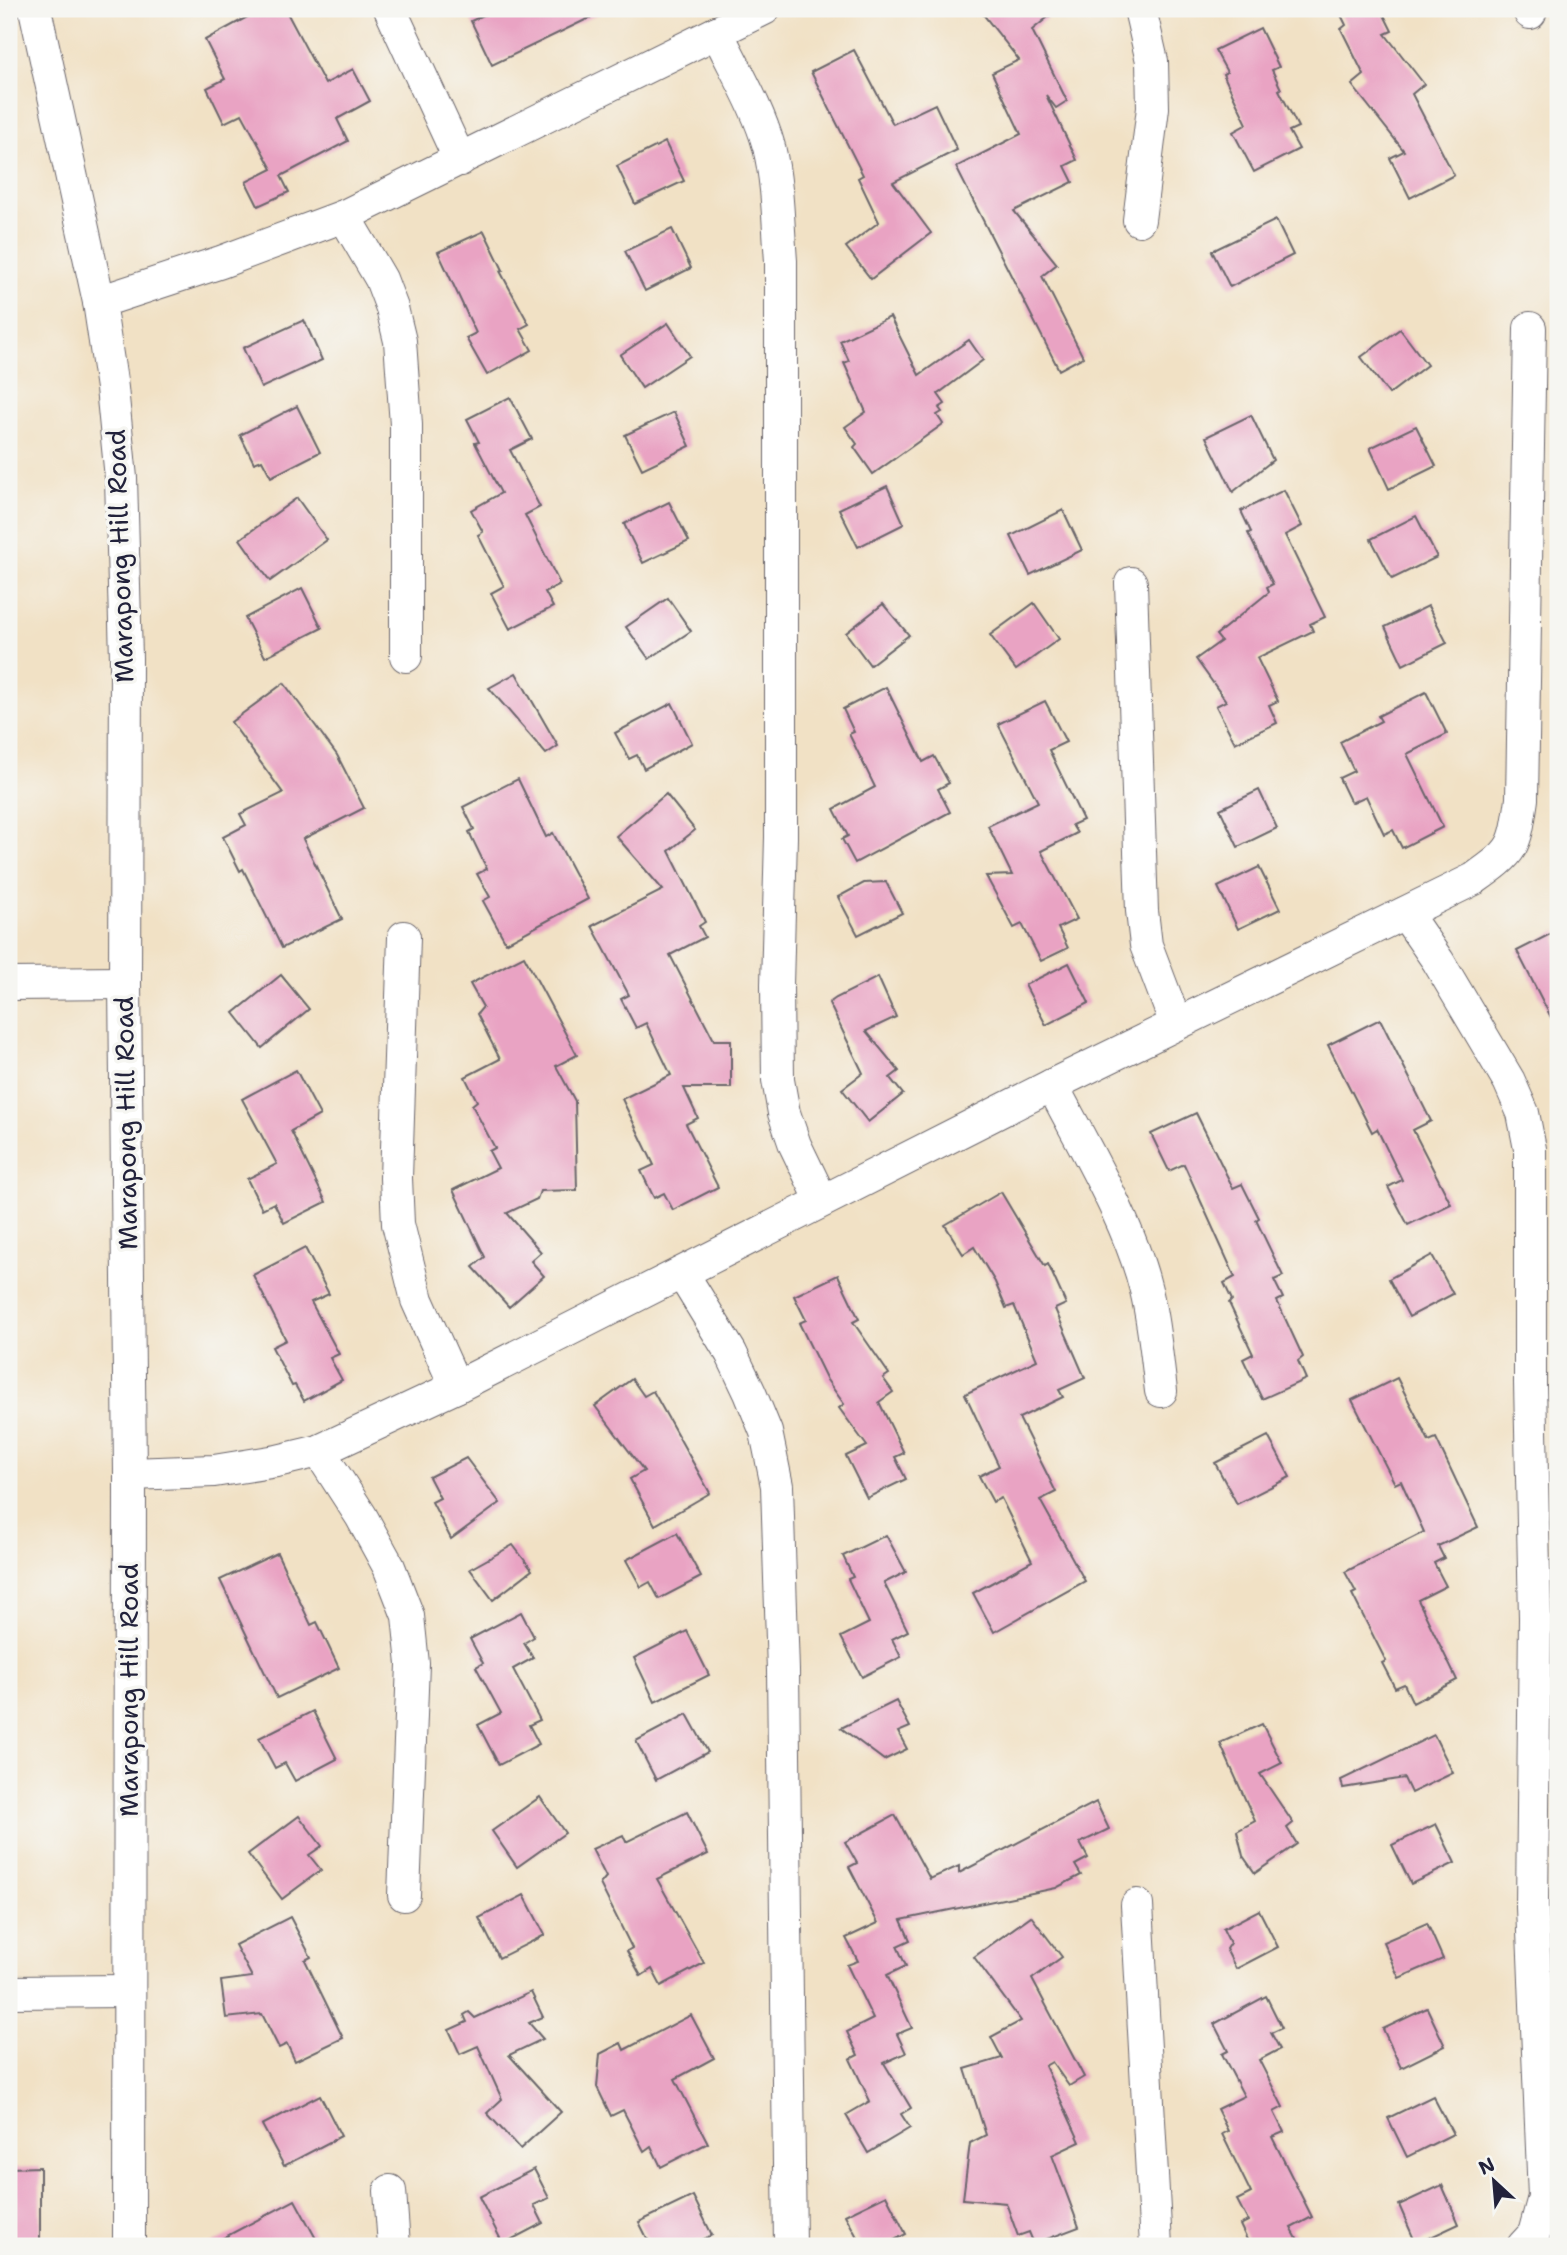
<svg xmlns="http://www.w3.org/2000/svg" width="1567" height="2255" font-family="'Shantell Sans',sans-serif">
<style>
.building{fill:#e9a3c3}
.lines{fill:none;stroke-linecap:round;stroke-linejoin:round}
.minor-casing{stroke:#6a656b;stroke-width:34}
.minor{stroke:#fff;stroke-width:32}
.labels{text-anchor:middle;stroke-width:7;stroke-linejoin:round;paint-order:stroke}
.street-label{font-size:26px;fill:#22223b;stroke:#f6f6f2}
</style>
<rect width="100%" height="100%" fill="#f6f6f2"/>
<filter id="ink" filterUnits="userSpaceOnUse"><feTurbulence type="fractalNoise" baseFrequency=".0143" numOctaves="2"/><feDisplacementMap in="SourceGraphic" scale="14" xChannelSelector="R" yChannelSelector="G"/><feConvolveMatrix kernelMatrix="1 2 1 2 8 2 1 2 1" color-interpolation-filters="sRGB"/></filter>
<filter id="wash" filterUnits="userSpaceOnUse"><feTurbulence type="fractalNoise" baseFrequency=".00686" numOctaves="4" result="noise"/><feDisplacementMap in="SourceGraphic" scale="28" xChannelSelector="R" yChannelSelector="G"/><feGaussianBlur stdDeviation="1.57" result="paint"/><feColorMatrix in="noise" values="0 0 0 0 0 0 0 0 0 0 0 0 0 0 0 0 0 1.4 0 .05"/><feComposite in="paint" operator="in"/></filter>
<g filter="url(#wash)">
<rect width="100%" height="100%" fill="#f1e1c5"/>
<g id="blocks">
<g class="building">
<path d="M262 9H285L325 84 353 69 370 101 337 119 348 141 281 176 289 192 258 206 246 182 272 169 242 114 224 123 207 88 225 79 205 40Z"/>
<path d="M496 9H608L492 65 471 21Z"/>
<path d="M979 9H1058L1032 30 1067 101 1056 108 1046 95 1077 160 1065 166 1073 182 1014 211 1057 264 1042 276 1083 357 1059 370 956 167 1021 134 992 73 1019 60Z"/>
<path d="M1338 9H1381L1392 31 1385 34 1424 84 1412 94 1454 175 1410 198 1390 158 1404 151 1352 85 1364 75 1341 29 1346 25Z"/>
<path d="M1260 28 1279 67 1272 70 1281 89 1279 90 1298 127 1289 131 1299 149 1254 172 1233 132 1247 124 1223 74 1227 72 1215 50Z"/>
<path d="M854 50 893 124 935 104 957 150 893 182 931 233 871 279 846 247 879 222 858 178 863 175 811 72Z"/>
<path d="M665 142 684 181 635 204 617 166Z"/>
<path d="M1276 220 1293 255 1230 287 1212 251Z"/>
<path d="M672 229 691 268 645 291 625 251Z"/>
<path d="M484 231 503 270 500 271 529 324 520 329 532 350 487 375 466 338 476 333 438 252Z"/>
<path d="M890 317 919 375 969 340 983 360 938 394 945 404 939 408 942 412 937 415 943 424 873 474 854 447 857 444 845 427 866 412 844 363 849 361 840 341Z"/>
<path d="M304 320 322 360 261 388 243 348Z"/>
<path d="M668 323 690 356 642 388 620 355Z"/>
<path d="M1400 329 1427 365 1389 394 1361 357Z"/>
<path d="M510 397 532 439 510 450 540 507 525 515 560 584 545 592 553 607 510 629 491 593 504 586 478 535 483 532 471 510 501 493 475 443 479 442 467 419Z"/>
<path d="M297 406 320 452 271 477 262 460 254 463 240 435Z"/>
<path d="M674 412 690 446 642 469 625 435Z"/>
<path d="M1251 415 1273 460 1233 492 1206 437Z"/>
<path d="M1416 426 1436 466 1389 489 1370 448Z"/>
<path d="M887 486 904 524 858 547 839 509Z"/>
<path d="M1284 490 1302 526 1285 535 1325 617 1310 624 1313 631 1257 658 1278 701 1269 705 1277 723 1235 743 1216 706 1226 701 1196 659 1221 641 1216 635 1269 592 1267 587 1273 584 1248 533 1251 532 1241 511Z"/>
<path d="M297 498 327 540 270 581 240 539Z"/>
<path d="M669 502 689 541 643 563 624 524Z"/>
<path d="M1063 510 1082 550 1030 575 1011 536Z"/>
<path d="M1416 516 1437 557 1392 579 1371 539Z"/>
<path d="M302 588 322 628 265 657 245 618Z"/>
<path d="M668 598 691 631 649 659 626 627Z"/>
<path d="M1034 603 1059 639 1016 670 990 635Z"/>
<path d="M883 604 909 635 870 665 846 633Z"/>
<path d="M1428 606 1447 643 1403 665 1385 627Z"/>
<path d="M516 673 558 746 546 754 489 688Z"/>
<path d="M284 683 337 755 364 808 303 839 342 919 282 948 243 869 240 871 223 837 246 825 240 814 283 793 231 722Z"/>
<path d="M886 687 923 762 934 756 949 783 938 789 950 812 855 863 842 839 848 836 834 809 875 787 849 734 854 732 843 709Z"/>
<path d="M1426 692 1447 734 1407 754 1443 827 1402 848 1393 830 1384 834 1366 796 1351 803 1339 778 1354 771 1340 742 1381 721 1378 716Z"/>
<path d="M1045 701 1066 742 1049 750 1083 820 1072 825 1077 833 1041 851 1077 919 1058 928 1068 948 1041 961 1022 924 1014 928 986 876 1012 875 988 826 1038 802 998 724Z"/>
<path d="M672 703 692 743 644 769 637 755 629 759 615 733Z"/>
<path d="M518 779 546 837 553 833 588 899 506 943 483 901 490 897 477 874 487 869 469 832 474 829 463 807Z"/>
<path d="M1259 790 1277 828 1238 847 1220 809Z"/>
<path d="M666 794 695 830 669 851 705 922 699 926 705 937 670 955 714 1040H731V1088H684L698 1118 686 1124 718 1187 673 1210 664 1193 654 1198 641 1171 654 1165 622 1099 671 1075 646 1023 636 1028 621 999 629 995 592 926 663 890 616 836Z"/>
<path d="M1259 867 1280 909 1238 929 1218 887Z"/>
<path d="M886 882 902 913 858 935 838 897 864 883Z"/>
<path d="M1558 930V1031L1517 951Z"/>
<path d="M524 956 577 1055 556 1066 575 1101 577 1190 540 1191 537 1199 507 1213 541 1252 531 1261 544 1276 509 1307 473 1267 485 1257 453 1190 498 1168 489 1151 495 1148 472 1105 477 1101 465 1077 500 1059 477 1014 483 1007 470 984Z"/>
<path d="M1069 963 1089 1003 1046 1025 1025 985Z"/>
<path d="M281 975 309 1009 262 1048 234 1013Z"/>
<path d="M878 977 896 1017 866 1031 899 1071 890 1078 903 1094 868 1122 842 1089 863 1073 829 1003 836 998Z"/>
<path d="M1380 1019 1431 1121 1413 1130 1451 1204 1408 1225 1388 1187 1402 1180 1377 1129 1372 1132 1328 1045Z"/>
<path d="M296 1070 320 1115 291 1131 326 1202 284 1223 274 1203 262 1209 247 1179 277 1164 242 1099Z"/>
<path d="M1196 1113 1233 1188 1242 1184 1259 1218 1256 1220 1283 1276 1274 1280 1283 1298 1277 1301 1303 1357 1298 1361 1306 1379 1262 1399 1243 1359 1253 1354 1229 1303 1232 1300 1224 1283 1235 1277 1184 1164 1169 1171 1151 1134Z"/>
<path d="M1001 1192 1045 1266 1048 1264 1066 1304 1055 1309 1085 1378 1059 1390 1063 1397 1019 1418 1056 1492 1040 1500 1085 1581 994 1632 973 1593 1032 1561 1001 1498 993 1502 979 1476 999 1466 965 1394 1037 1360 1014 1305 1006 1308 995 1282 974 1247 963 1254 945 1225Z"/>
<path d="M305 1248 329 1294 311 1302 339 1354 330 1358 342 1380 304 1401 295 1385 292 1386 272 1347 286 1340 253 1275Z"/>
<path d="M1432 1255 1453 1294 1409 1317 1389 1279Z"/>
<path d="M838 1275 859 1319 853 1322 889 1374 883 1378 893 1392 879 1402 904 1453 895 1457 906 1479 867 1498 846 1456 867 1446 839 1408 844 1404 827 1380 799 1323 806 1320 794 1296Z"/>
<path d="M1397 1378 1429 1441 1436 1438 1478 1527 1438 1546 1444 1558 1434 1563 1446 1586 1418 1600 1457 1680 1413 1703 1404 1684 1395 1688 1382 1663 1386 1661 1352 1594 1356 1592 1345 1572 1424 1532 1401 1481 1395 1484 1352 1400Z"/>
<path d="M632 1379 644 1396 653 1391 710 1493 655 1525 630 1479 644 1471 595 1406Z"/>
<path d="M1268 1436 1290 1477 1237 1504 1215 1463Z"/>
<path d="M466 1458 500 1503 451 1539 432 1502 440 1498 429 1477Z"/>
<path d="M677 1533 701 1577 659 1599 650 1582 641 1587 626 1560Z"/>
<path d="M886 1535 906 1572 884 1583 908 1631 892 1639 901 1657 862 1677 841 1637 869 1623 848 1579 853 1577 843 1556Z"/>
<path d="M513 1545 532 1570 493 1600 470 1569Z"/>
<path d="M277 1553 311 1625 317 1622 339 1668 277 1698 220 1580Z"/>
<path d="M521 1612 534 1637 524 1643 533 1658 513 1669 540 1720 529 1725 539 1744 499 1765 478 1725 501 1713 476 1667 483 1663 470 1639Z"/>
<path d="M687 1631 709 1675 655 1702 634 1658Z"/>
<path d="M896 1701 910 1727 898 1732 907 1749 884 1760 841 1728Z"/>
<path d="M313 1711 337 1759 295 1781 285 1763 275 1768 259 1738Z"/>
<path d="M687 1714 708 1752 656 1780 636 1741Z"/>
<path d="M1262 1724 1282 1763 1260 1774 1293 1823 1287 1828 1297 1844 1255 1873 1243 1856 1237 1831 1255 1821 1220 1743Z"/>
<path d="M1434 1735 1453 1773 1411 1793 1404 1778 1343 1788 1341 1780Z"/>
<path d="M540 1797 565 1833 517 1867 492 1831Z"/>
<path d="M1096 1802 1109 1829 1080 1843 1088 1858 1075 1865 1081 1875 1056 1888 901 1920 910 1940 897 1946 906 1966 887 1975 912 2028 897 2034 906 2053 884 2063 911 2108 901 2114 910 2128 868 2153 846 2115 870 2101 850 2059 858 2055 847 2032 873 2019 847 1965 858 1961 846 1938 878 1923 849 1867 857 1863 845 1842 895 1815 930 1879 959 1866V1873Z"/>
<path d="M687 1812 708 1854 657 1879 704 1963 661 1986 652 1969 641 1976 627 1951 632 1948 600 1884 606 1877 592 1849 623 1835 626 1842Z"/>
<path d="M299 1816 322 1846 309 1855 321 1870 282 1899 248 1854Z"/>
<path d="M1436 1824 1455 1863 1411 1884 1392 1845Z"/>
<path d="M524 1895 545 1935 499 1958 479 1918Z"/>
<path d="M1259 1910 1278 1947 1236 1969 1226 1949 1230 1943 1223 1929Z"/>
<path d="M1031 1916 1062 1957 1032 1979 1084 2077 1069 2086 1052 2062 1045 2066 1080 2142 1052 2155 1079 2227 1034 2244 1029 2232 1018 2236 1006 2203 963 2199 970 2143 986 2135 965 2069 1002 2058 991 2037 1021 2021 974 1957Z"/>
<path d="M290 1917 311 1957 305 1960 343 2038 295 2061 287 2044 279 2048 262 2014 226 2018 221 1981 252 1977 235 1945Z"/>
<path d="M1427 1923 1443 1959 1399 1978 1383 1942Z"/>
<path d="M531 1992 543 2017 529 2023 543 2039 509 2055 561 2112 520 2149 487 2113 502 2099 478 2046 460 2054 449 2030 467 2022 464 2015 469 2012 475 2018Z"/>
<path d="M1266 1996 1282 2028 1271 2033 1280 2049 1259 2060 1283 2107 1274 2112 1284 2132 1272 2137 1312 2217 1291 2228 1301 2246H1250L1240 2225 1248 2221 1237 2200 1251 2193 1222 2134 1228 2131 1217 2109 1244 2096 1222 2054 1228 2051 1214 2024Z"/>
<path d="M1427 2008 1445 2046 1401 2068 1383 2029Z"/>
<path d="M691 2015 714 2058 675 2079 708 2143 661 2167 651 2146 644 2151 623 2110 611 2116 597 2087 600 2054 621 2043 624 2050Z"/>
<path d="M320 2095 341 2136 284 2166 262 2125Z"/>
<path d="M1433 2096 1453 2134 1407 2157 1388 2118Z"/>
<path d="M40 2167V2246H9V2168Z"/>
<path d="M534 2169 549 2198 534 2205 543 2223 503 2244 479 2197Z"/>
<path d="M1442 2185 1459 2224 1416 2244 1399 2205Z"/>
<path d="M886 2195 906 2234 883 2246H862L845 2215Z"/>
<path d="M693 2196 712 2235 690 2246H651L639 2222Z"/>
<path d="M295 2200 320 2246H208Z"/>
</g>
</g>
</g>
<g filter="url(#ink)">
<use href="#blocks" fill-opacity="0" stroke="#6a656b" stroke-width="2"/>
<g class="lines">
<defs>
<g id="minor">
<path d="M35 9 99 302 112 388 121 478 126 658 125 983 130 1474 129 2246"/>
<path d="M390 9 460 160"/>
<path d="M1529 9 1530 13"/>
<path d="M717 32C735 70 758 107 769 147 778 184 778 223 781 261V837L777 985 778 1080 784 1113 795 1145 822 1201"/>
<path d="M344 216 381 279 392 308 400 341 406 425V656"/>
<path d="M1139 220 1153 108 1152 61 1140 9"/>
<path d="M99 302 221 262 344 216 764 9"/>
<path d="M1131 583 1142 911 1146 945 1176 1024"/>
<path d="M1405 913 1438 961 1509 1081 1523 1113 1530 1149V1383L1535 1618 1532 1907 1544 2197 1534 2234 1523 2246"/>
<path d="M404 937 396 1178 398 1224 417 1300 456 1387"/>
<path d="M9 984 125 983"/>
<path d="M1052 1085C1084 1147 1130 1223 1146 1290 1154 1323 1157 1357 1161 1391"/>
<path d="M682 1273 731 1353 750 1393 766 1432 777 1486 783 1671 790 2246"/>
<path d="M319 1451 361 1516 389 1567 408 1616 413 1664 404 1895"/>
<path d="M130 1474 214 1471 277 1461 319 1451 456 1387 1052 1085 1474 879C1515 850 1515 848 1522 799L1530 328"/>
<path d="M1137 1905 1156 2246"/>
<path d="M9 1992 128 1991"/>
<path d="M390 2191 394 2246"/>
</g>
</defs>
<use href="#minor" class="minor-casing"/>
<use href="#minor" class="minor"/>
</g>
</g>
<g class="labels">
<g class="street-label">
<text transform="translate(120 556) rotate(-92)" y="9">Marapong Hill Road</text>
<text transform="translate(126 1123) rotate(-91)" y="9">Marapong Hill Road</text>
<text transform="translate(129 1690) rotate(-90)" y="9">Marapong Hill Road</text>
</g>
</g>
<rect width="1567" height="2255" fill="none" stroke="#f6f6f2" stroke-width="35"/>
<g transform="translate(1494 2181) rotate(334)" stroke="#f6f6f2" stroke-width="5" paint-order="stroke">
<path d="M0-5L12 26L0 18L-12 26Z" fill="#22223b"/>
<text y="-10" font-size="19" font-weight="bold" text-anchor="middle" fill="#22223b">N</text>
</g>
</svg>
